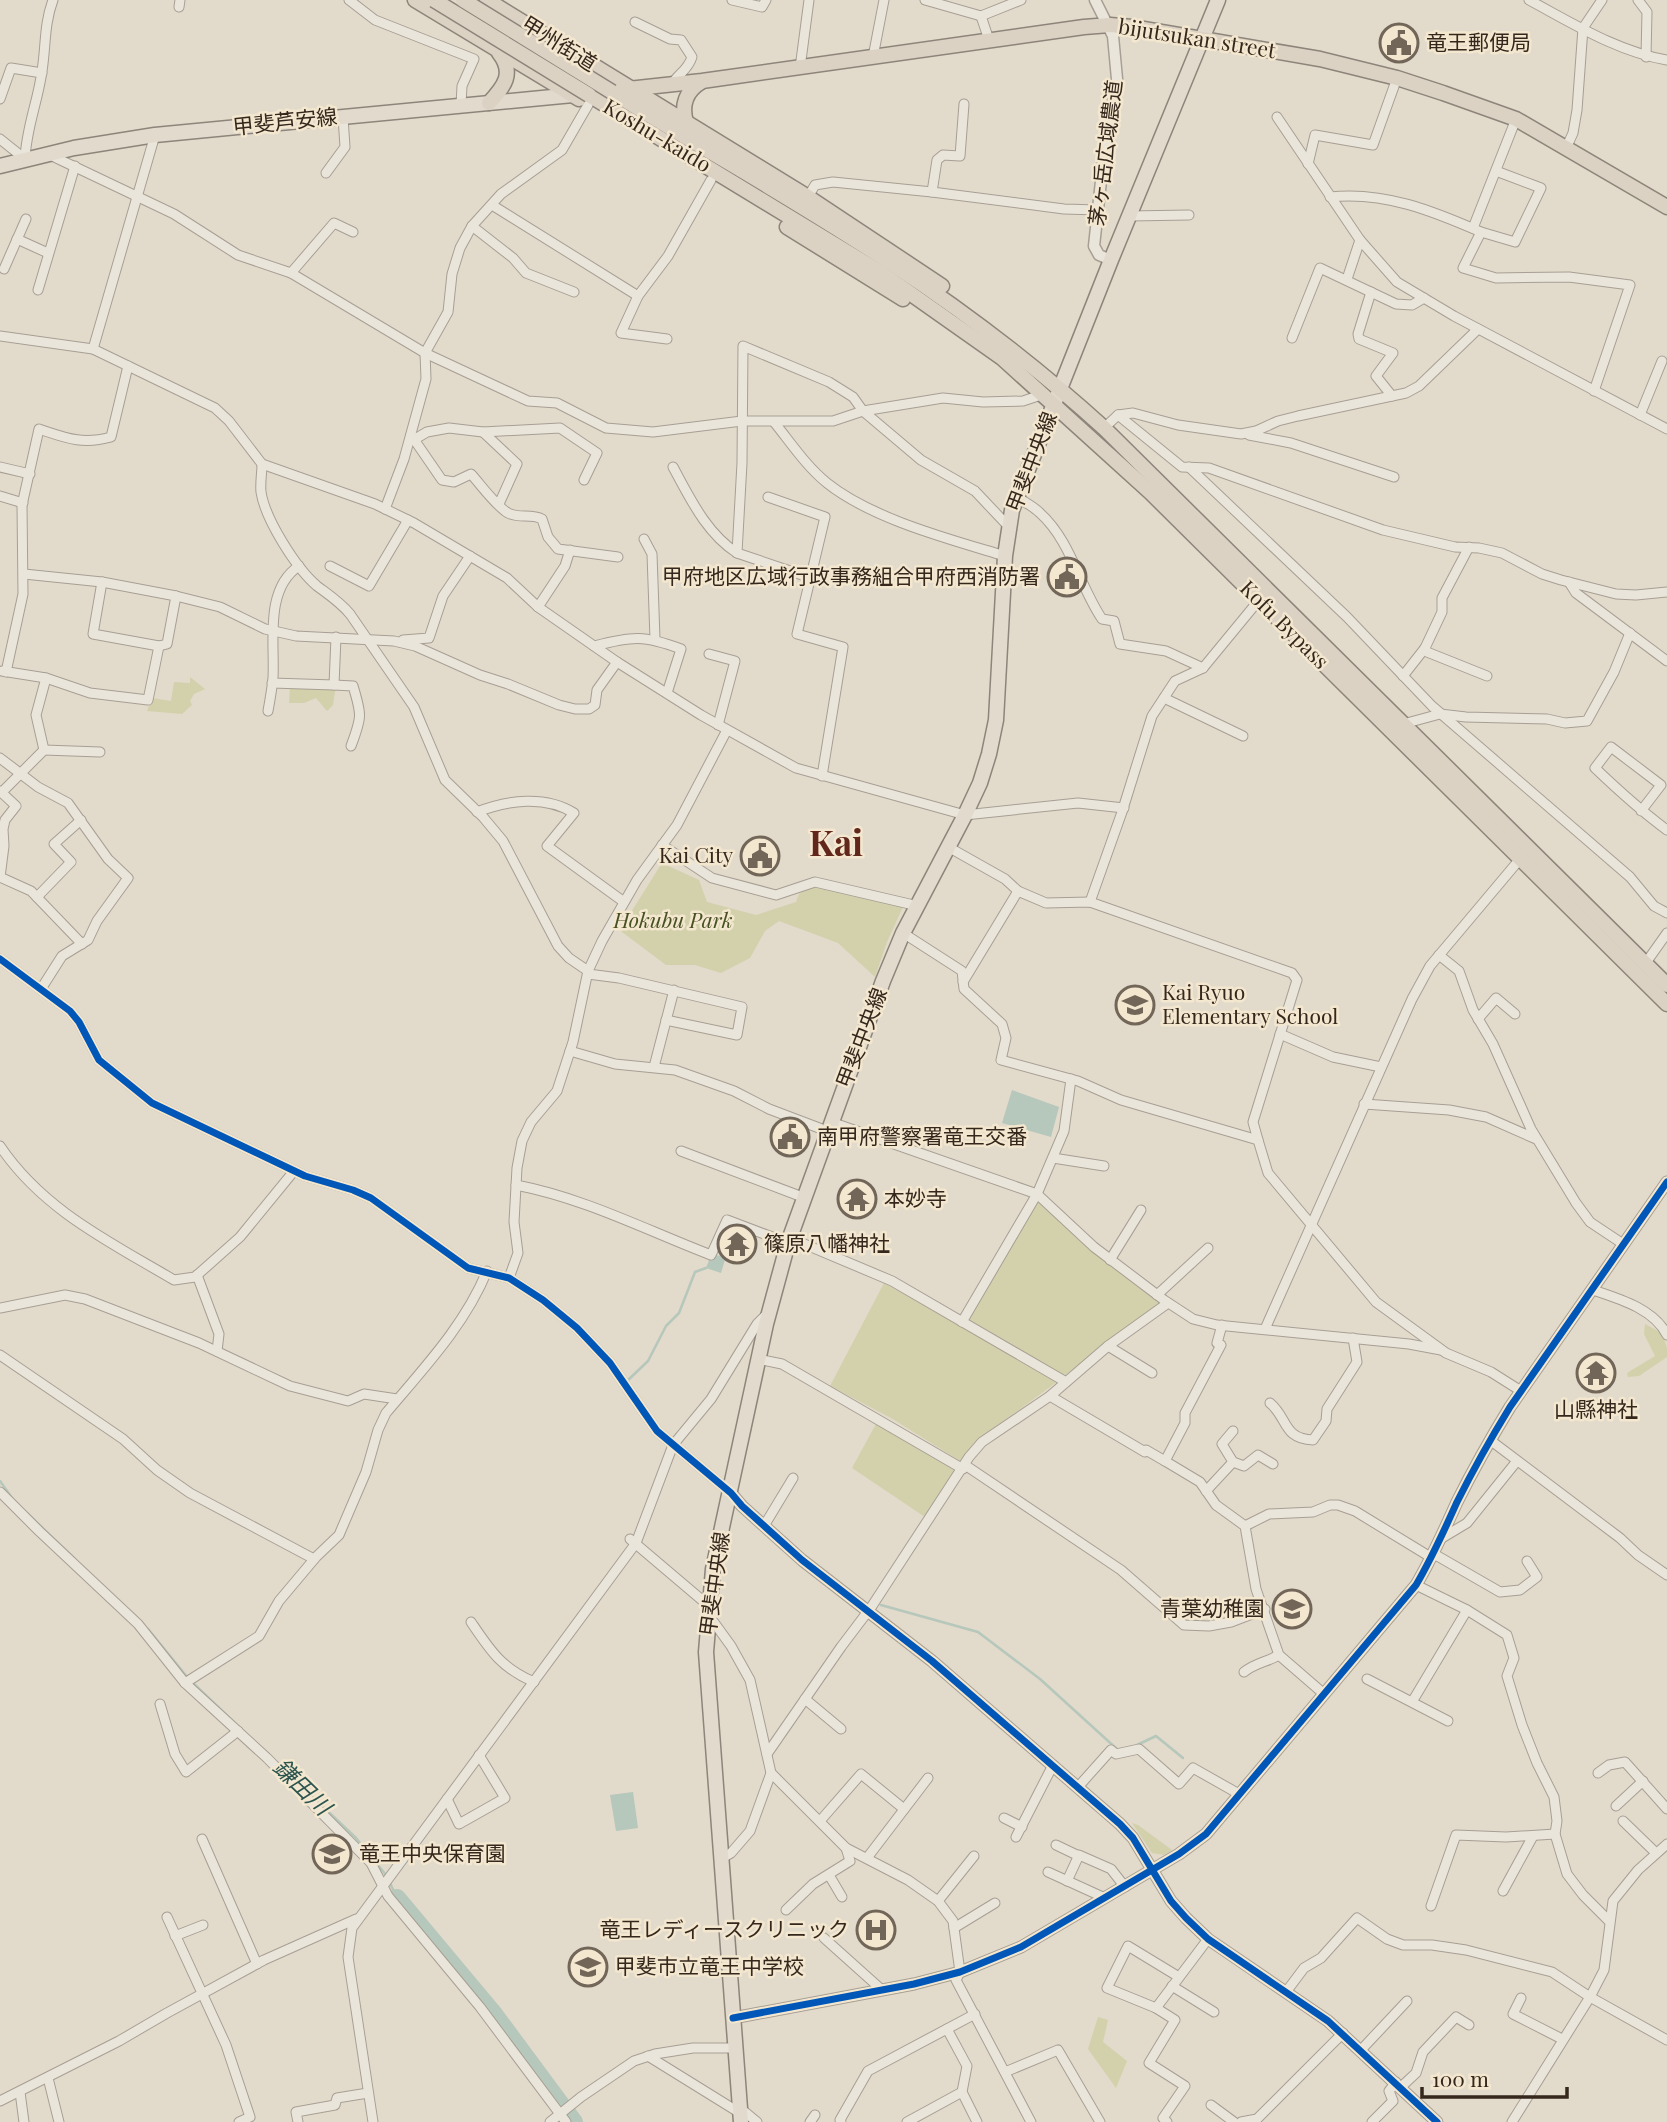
<svg xmlns="http://www.w3.org/2000/svg" width="1667" height="2122" font-family="'Playfair Display','Noto Sans JP',serif">
<style>
.green{fill:#d3d1ac}
.water{fill:#b6c7bb}
.lines{fill:none;stroke-linecap:round;stroke-linejoin:round}
.stream{stroke:#b6c7bb;stroke-width:2.5}
.river{stroke:#b6c7bb;stroke-width:18}
.minor-casing{stroke:#a79f94;stroke-width:11}
.tertiary-casing{stroke:#a79f94;stroke-width:13}
.primary-casing{stroke:#8d857a;stroke-width:17}
.trunk-casing{stroke:#8d857a;stroke-width:17}
.minor{stroke:#eae5db;stroke-width:9}
.tertiary{stroke:#eae5db;stroke-width:10}
.primary{stroke:#e2dacd;stroke-width:14}
.trunk{stroke:#dcd2c4;stroke-width:14}
.trunk-bridge-casing{stroke:#8d857a;stroke-width:17;stroke-linecap:butt}
.trunk-bridge{stroke:#dcd2c4;stroke-width:14}
.cycleway-casing{stroke:#f4e7cf;stroke-width:11}
.cycleway{stroke:#0057b8;stroke-width:7}
.labels{text-anchor:middle;stroke-width:5;stroke-linejoin:round;paint-order:stroke}
.street-label{font-size:21px;fill:#35271c;stroke:#f4e7cf}
.poi-label{font-size:21px;fill:#35271c;stroke:#f4e7cf;text-anchor:start}
.park-label{font-size:21px;font-style:italic;fill:#485123;stroke:#f4e7cf}
.water-label{font-size:23px;font-style:italic;fill:#2c554f;stroke:#f4e7cf}
.town-label{font-size:35px;font-weight:bold;fill:#61271d;stroke:#f4e7cf}
</style>
<rect width="100%" height="100%" fill="#e2daca"/>
<g class="green">
<path d="M190 677 205 689 194 694 190 701 192 705 182 714 147 711 152 698 171 701 174 682 190 683Z"/>
<path d="M336 685 333 705 327 711 316 698 304 703H289L290 687Z"/>
<path d="M662 863 699 880 707 902 756 915 796 902 799 894 812 886 903 907 887 942 875 977 838 943 779 921 765 931 750 958 721 973 695 965H666L622 932 621 928Z"/>
<path d="M1038 1196 1165 1303 1061 1378 964 1322Z"/>
<path d="M884 1283 1058 1381 974 1443 960 1461 891 1418 830 1386Z"/>
<path d="M1645 1324 1662 1333 1667 1348V1357L1639 1376 1628 1377 1627 1373 1655 1356 1644 1334Z"/>
<path d="M876 1424 957 1470 925 1517 852 1468Z"/>
<path d="M1132 1823 1138 1825 1172 1850 1164 1855 1152 1853Z"/>
<path d="M1098 2017 1108 2020 1103 2042 1127 2061 1116 2088 1088 2049Z"/>
</g>
<g class="water">
<path d="M1012 1090 1059 1107 1051 1137 1002 1123Z"/>
<path d="M711 1255 726 1256 721 1273 706 1268Z"/>
<path d="M633 1792 638 1828 616 1831 610 1795Z"/>
</g>
<g class="lines">
<g class="stream">
<path d="M626 1382 648 1361 666 1326 679 1313 695 1272 706 1268"/>
<path d="M0 1481 12 1498"/>
<path d="M27 1513 75 1559"/>
<path d="M881 1605 978 1632 1040 1679 1118 1750"/>
<path d="M148 1629 188 1678"/>
<path d="M193 1683 356 1838 386 1875"/>
<path d="M1137 1745 1156 1736 1183 1758"/>
<path d="M389 1881 397 1898"/>
</g>
<path class="river" d="M397 1898 494 2014 574 2122"/>
<defs>
<g id="minor">
<path d="M349 0 375 20 474 59 462 86 461 105"/>
<path d="M732 0 762 7 766 0"/>
<path d="M925 0 981 16 1021 0"/>
<path d="M1529 0C1572 23 1618 52 1667 60"/>
<path d="M1638 0 1647 12 1646 57"/>
<path d="M179 7 180 0"/>
<path d="M981 16 989 40"/>
<path d="M635 22 670 39 681 40 692 57C688 70 679 73 672 84"/>
<path d="M873 57 884 0"/>
<path d="M800 68 809 0"/>
<path d="M0 99 11 68 42 73"/>
<path d="M1277 117 1360 240 1397 282 1454 316 1667 429"/>
<path d="M0 139 25 159"/>
<path d="M1567 146 1573 133 1577 110 1583 28 1602 0"/>
<path d="M50 155 174 214 238 255 291 273 425 353 528 401 557 403 606 428 653 432 742 421H833L863 411 943 398 983 402 1023 401 1044 394"/>
<path d="M25 159C26 129 38 101 42 71 46 46 44 24 53 0"/>
<path d="M1308 164 1315 135 1373 145 1397 78"/>
<path d="M326 173 345 147 343 117"/>
<path d="M932 192 1064 209 1098 210"/>
<path d="M808 197 815 185 833 182 932 192 937 160 943 155 960 156 964 104"/>
<path d="M1330 197C1384 191 1433 211 1481 232L1463 268 1496 278 1569 277 1630 285 1594 391"/>
<path d="M492 205 638 296"/>
<path d="M1130 216 1189 215"/>
<path d="M472 226 513 258 526 273 574 292"/>
<path d="M1473 228 1516 119"/>
<path d="M1481 232 1515 242 1541 188 1496 171"/>
<path d="M17 239 48 253"/>
<path d="M4 269 26 219"/>
<path d="M291 273 334 223 353 232"/>
<path d="M1347 279 1360 240"/>
<path d="M38 290 75 166"/>
<path d="M1371 292 1358 334 1359 339 1393 353 1376 376 1392 396"/>
<path d="M0 336 93 349 215 408 229 421 262 464 375 504 414 523 507 578 538 607 617 662 701 715 796 768 965 815 1078 803 1124 808"/>
<path d="M1292 338 1320 268 1396 304 1412 305 1424 298"/>
<path d="M667 339 621 333 638 296 668 256 711 180"/>
<path d="M93 349 155 135"/>
<path d="M1118 415 1133 413 1178 425 1241 434 1256 431 1278 421 1298 416 1406 393 1419 386 1478 329"/>
<path d="M1640 415 1662 361"/>
<path d="M774 422C791 443 806 466 827 483 872 519 949 539 1005 556"/>
<path d="M1104 428 1118 415 1182 467 1209 468 1383 530 1455 547 1479 548 1502 553 1542 574 1561 580 1616 594 1636 595 1667 592"/>
<path d="M483 432 517 464 499 504"/>
<path d="M411 435 442 480 454 482 471 474C481 485 496 506 508 513 519 519 531 513 542 519L548 537 558 549 618 557"/>
<path d="M1249 435 1291 443 1394 477"/>
<path d="M415 439 427 432 449 428 483 432 560 428 597 453 584 480"/>
<path d="M262 464C262 473 260 483 261 492 265 519 296 568 317 586 329 595 340 602 350 614L414 707 445 780 483 817 503 841 558 946 569 958 588 971"/>
<path d="M0 467 30 474"/>
<path d="M673 467C690 498 706 533 737 553"/>
<path d="M1189 467 1347 617 1432 706 1630 877 1654 906 1667 913"/>
<path d="M0 496 23 503"/>
<path d="M768 497 825 517 797 634 843 647 822 776"/>
<path d="M1017 497C1024 502 1033 506 1040 513 1071 541 1079 585 1102 619L1114 621 1120 644 1166 651 1203 668"/>
<path d="M385 509 404 459 426 379 425 353 448 312 452 274 460 248 472 226 501 194 562 150 588 105"/>
<path d="M644 539 652 554 655 639"/>
<path d="M1469 547 1442 598V612L1425 648 1427 652 1487 676"/>
<path d="M330 566 369 586 408 520"/>
<path d="M24 574 102 582 176 596 220 607 265 629 296 636 394 641 415 646 480 675 508 684 559 705 575 709H589L595 705 597 690 617 662"/>
<path d="M811 578 737 553 742 463 743 346 829 382 853 397 863 411 921 460 975 491 1009 527"/>
<path d="M102 582 93 634 159 646 167 644 176 596"/>
<path d="M1569 582 1576 593 1667 661"/>
<path d="M538 607 565 566 570 550"/>
<path d="M403 640 429 638 443 596 470 556"/>
<path d="M594 646C633 636 644 635 681 649L667 693"/>
<path d="M709 654 735 661 718 725"/>
<path d="M2 671 46 678 90 693 148 700 159 646"/>
<path d="M6 672 23 594 22 505 39 429C66 438 82 445 111 437L128 366"/>
<path d="M1403 676 1425 648"/>
<path d="M272 683 334 685 336 637"/>
<path d="M334 685 353 686C362 715 362 717 351 746"/>
<path d="M1164 698 1243 736"/>
<path d="M268 711C270 700 272 689 273 678 275 643 264 589 299 566"/>
<path d="M1403 724 1440 714 1466 717 1547 719 1565 723 1587 721 1614 672 1630 633"/>
<path d="M44 750 100 752"/>
<path d="M0 758 38 787 68 803 108 859 128 878 97 921 88 940 62 956 41 989"/>
<path d="M0 791 16 806 5 820 3 829 4 846 0 877"/>
<path d="M2 792 44 750 36 715 46 678"/>
<path d="M1641 811 1661 785 1611 747 1595 768C1618 790 1641 811 1667 830"/>
<path d="M477 812C508 800 545 795 574 813L547 846 624 902"/>
<path d="M662 845 712 878 776 895 815 882 918 906"/>
<path d="M0 877 31 891 82 944"/>
<path d="M37 897 71 862 54 844 81 820"/>
<path d="M1090 902 1122 812 1152 716 1175 681 1203 668 1259 600"/>
<path d="M903 933 962 971 964 989 1002 1024 1006 1038 1001 1060 1078 1081 1121 1100 1258 1140 1253 1122 1297 980 1292 973 1090 902 1046 903 1018 891 1005 879 950 848"/>
<path d="M1439 955 1459 971 1473 1010 1493 1044 1531 1129 1576 1203 1590 1222 1623 1244"/>
<path d="M0 959 70 1011 79 1022 99 1060 152 1103 305 1176 353 1190 371 1198 468 1268 509 1278 543 1300 577 1328 610 1363 657 1431 731 1493"/>
<path d="M1645 964 1667 933"/>
<path d="M588 974 619 978 742 1007 737 1035 666 1020"/>
<path d="M963 982 1018 891"/>
<path d="M1478 1019 1496 998 1515 1014"/>
<path d="M1280 1034 1333 1057 1381 1067"/>
<path d="M570 1051 615 1064 675 1070 734 1091 769 1109 827 1131"/>
<path d="M654 1067 674 990"/>
<path d="M1364 1104 1449 1110 1486 1117 1536 1139"/>
<path d="M831 1122 1037 1194 1094 1247 1164 1300 1193 1319 1217 1325 1409 1344 1441 1350"/>
<path d="M1258 1140 1268 1173 1376 1302 1446 1353 1491 1372 1521 1391"/>
<path d="M0 1146C43 1210 110 1242 174 1280L195 1277 240 1237 294 1171"/>
<path d="M681 1151 805 1198"/>
<path d="M1053 1158 1104 1166"/>
<path d="M516 1185C584 1198 646 1230 711 1255L727 1220 788 1243"/>
<path d="M790 1238 892 1281 1066 1382"/>
<path d="M1110 1260 1141 1210"/>
<path d="M197 1275 219 1334 217 1351"/>
<path d="M509 1278 518 1253 514 1222 517 1168 522 1141 531 1122 557 1091 573 1042 588 971 602 941 637 880 677 825 727 730"/>
<path d="M1593 1290C1620 1299 1654 1309 1667 1335"/>
<path d="M1157 1295 1208 1248"/>
<path d="M0 1308 65 1295 85 1299 199 1343 290 1386 348 1401 364 1394 397 1399"/>
<path d="M962 1322 1037 1194 1064 1131 1071 1079"/>
<path d="M1222 1325 1217 1343 1221 1345 1185 1413V1423L1165 1461 1200 1482 1216 1505 1245 1526 1256 1589 1279 1655 1324 1694"/>
<path d="M1265 1329 1412 999 1430 966 1520 859"/>
<path d="M1108 1346 1152 1373"/>
<path d="M0 1355 123 1439 157 1470 190 1493 314 1559"/>
<path d="M758 1359 782 1364 963 1469"/>
<path d="M1050 1396 1145 1452 1146 1450 1165 1461"/>
<path d="M1270 1403C1288 1418 1283 1439 1313 1440L1326 1421 1327 1409 1357 1362 1353 1338"/>
<path d="M1490 1440 1620 1538 1638 1555 1667 1575"/>
<path d="M1233 1462 1244 1466 1258 1455 1273 1464"/>
<path d="M965 1465 1121 1570 1184 1625 1209 1626 1231 1622 1265 1609"/>
<path d="M1206 1491 1233 1462 1222 1444 1233 1431"/>
<path d="M0 1492 39 1531 138 1624 185 1683 267 1758 371 1863 388 1896 480 2007 566 2122"/>
<path d="M764 1526 793 1478"/>
<path d="M1245 1526 1269 1514 1313 1512 1330 1505H1338L1355 1511 1432 1558"/>
<path d="M1442 1538 1467 1523 1517 1461"/>
<path d="M630 1539 709 1606"/>
<path d="M1434 1554 1500 1592 1520 1590 1537 1577 1527 1561"/>
<path d="M1416 1585 1467 1610 1507 1635 1514 1658 1507 1676 1522 1725 1537 1763 1554 1797 1557 1821 1555 1834 1567 1874 1583 1895 1609 1921"/>
<path d="M710 1617 731 1646 750 1680 771 1773 846 1848 908 1880 938 1901 953 1921 960 1972 956 1980 1031 2122"/>
<path d="M471 1622C490 1650 501 1668 534 1682"/>
<path d="M1244 1672C1255 1663 1267 1662 1279 1655"/>
<path d="M1367 1679 1448 1721"/>
<path d="M185 1683 259 1636 279 1601 316 1557 339 1535 366 1472 378 1430 386 1413C423 1369 465 1325 487 1271"/>
<path d="M805 1699 841 1729"/>
<path d="M1412 1702 1467 1610"/>
<path d="M160 1704 175 1754 186 1772 238 1731"/>
<path d="M767 1754 841 1647 872 1606 969 1457 982 1442 1050 1396 1108 1346 1168 1303"/>
<path d="M1598 1773 1609 1765 1625 1762 1667 1809"/>
<path d="M1078 1787 1111 1750 1116 1754 1139 1749 1179 1784 1193 1768 1239 1794"/>
<path d="M447 1799 459 1824 505 1798 479 1755"/>
<path d="M1616 1806 1643 1781"/>
<path d="M1004 1818 1022 1827"/>
<path d="M820 1821 861 1774 904 1809"/>
<path d="M1623 1821 1656 1853"/>
<path d="M1016 1837 1053 1765"/>
<path d="M202 1839 257 1964"/>
<path d="M1056 1845 1079 1856"/>
<path d="M867 1858 928 1778"/>
<path d="M721 1859 731 1853 750 1831 771 1773"/>
<path d="M1048 1872 1105 1898"/>
<path d="M829 1875 842 1897"/>
<path d="M1067 1881 1079 1855 1111 1869 1125 1887"/>
<path d="M1503 1891 1533 1836"/>
<path d="M938 1901 974 1856"/>
<path d="M1431 1906 1456 1835 1506 1837 1555 1834"/>
<path d="M786 1910 813 1884 850 1861 846 1848"/>
<path d="M167 1917 226 2045 250 2117 239 2122"/>
<path d="M954 1928 995 1903"/>
<path d="M175 1936 203 1925"/>
<path d="M824 1938 882 1990"/>
<path d="M1172 1986 1214 2012"/>
<path d="M1286 1992 1304 1968 1321 1958 1357 1918 1387 1939 1403 1945H1432L1466 1950 1552 1972 1590 1997 1667 2040"/>
<path d="M1521 1998 1513 2014 1562 2039"/>
<path d="M1156 2008 1208 1939"/>
<path d="M947 2029 967 2066 962 2092 977 2122"/>
<path d="M1361 2050 1407 2001"/>
<path d="M648 2056 740 2113"/>
<path d="M1005 2072 1058 2050 1100 2122"/>
<path d="M48 2078 59 2122"/>
<path d="M1401 2087 1416 2073 1423 2052 1456 2017 1469 2025"/>
<path d="M20 2092 24 2122"/>
<path d="M0 2101 119 2041 167 2013 264 1960 356 1919"/>
<path d="M1211 2105 1234 2122"/>
<path d="M740 2108 757 2122"/>
<path d="M298 2122 296 2112 335 2105 337 2098 368 2093"/>
<path d="M373 2122 348 1957 352 1928 636 1543 673 1445 711 1399 757 1324 766 1315"/>
<path d="M550 2122 581 2097 634 2061 655 2054 693 2048H735"/>
<path d="M810 2122 815 2115"/>
<path d="M841 2122 840 2120 868 2071 975 2014"/>
<path d="M907 2122 962 2092"/>
<path d="M1167 2122 1163 2118 1185 2086 1149 2063 1175 2020 1156 2008 1107 1988 1128 1946 1179 1977"/>
<path d="M1241 2122 1257 2119 1343 2033"/>
<path d="M1372 2122 1393 2101 1389 2091 1396 2082"/>
<path d="M1512 2122 1590 1997 1604 1970 1613 1901 1638 1870 1667 1844"/>
</g>
<g id="tertiary">
<path d="M1095 0 1113 36 1117 79 1104 153 1094 246 1099 255 1111 260"/>
<path d="M731 1493 742 1506 802 1560 932 1661 1120 1824 1133 1838 1171 1901 1186 1918 1208 1939 1328 2021 1437 2122"/>
<path d="M733 2018 914 1984 960 1972 1021 1947 1179 1854 1206 1834 1416 1585C1432 1558 1444 1531 1457 1502 1473 1470 1491 1438 1510 1407L1667 1182"/>
</g>
<g id="primary">
<path d="M0 166 74 148 155 135 573 95"/>
<path d="M741 2122 706 1652 713 1569 766 1324 788 1243 883 981 903 933 965 815 980 783 989 754 996 720 1005 556 1012 510 1111 260 1218 0"/>
</g>
<g id="trunk">
<path d="M415 0 579 99"/>
<path d="M487 0 808 197 942 286"/>
<path d="M612 92C704 150 799 202 889 262 965 312 1037 367 1104 428L1667 985"/>
<path d="M573 95 702 81 1084 27 1110 25 1132 27 1320 59 1397 78 1443 93 1516 119 1667 207"/>
<path d="M589 95 880 272 1002 358 1150 492 1667 1004"/>
<path d="M489 103C504 87 515 73 499 53"/>
<path d="M686 122C681 105 686 91 701 82"/>
<path d="M787 227 903 299"/>
</g>
</defs>
<use href="#minor" class="minor-casing"/>
<use href="#tertiary" class="tertiary-casing"/>
<use href="#primary" class="primary-casing"/>
<use href="#trunk" class="trunk-casing"/>
<use href="#minor" class="minor"/>
<use href="#tertiary" class="tertiary"/>
<use href="#primary" class="primary"/>
<use href="#trunk" class="trunk"/>
<defs>
<g id="trunk-bridge">
<path d="M434 0 589 95"/>
<path d="M463 0 612 92"/>
</g>
</defs>
<use href="#trunk-bridge" class="trunk-bridge-casing"/>
<use href="#trunk-bridge" class="trunk-bridge"/>
<defs>
<g id="cycleway">
<path d="M0 959 70 1011 79 1022 99 1060 152 1103 305 1176 353 1190 371 1198 468 1268 509 1278 543 1300 577 1328 610 1363 657 1431 731 1493 742 1506 802 1560 932 1661 1120 1824 1133 1838 1171 1901 1186 1918 1208 1939 1328 2021 1437 2122"/>
<path d="M733 2018 914 1984 960 1972 1021 1947 1179 1854 1206 1834 1416 1585C1432 1558 1444 1531 1457 1502 1473 1470 1491 1438 1510 1407L1667 1182"/>
</g>
</defs>
<use href="#cycleway" class="cycleway-casing"/>
<use href="#cycleway" class="cycleway"/>
</g>
<defs>
<symbol id="civic-ring" viewBox="-11 -11 22 22"><circle r="9.5" fill="#f4e7cf" stroke="#726659" stroke-width="1.5"/><path d="M-.6-6.5H3V-4.5H.6V-3L4-1V1h2V6H-6V1h2V-1L-.6-3ZM-1.2 2.5V6h2.4V2.5Z" fill="#726659"/></symbol>
<symbol id="school-ring" viewBox="-11 -11 22 22"><circle r="9.5" fill="#f4e7cf" stroke="#726659" stroke-width="1.5"/><path d="M0-5L7-2L0 1L-7-2ZM-4 1L0 2.5L4 1V4Q0 6-4 4Z" fill="#726659"/></symbol>
<symbol id="temple-ring" viewBox="-11 -11 22 22"><circle r="9.5" fill="#f4e7cf" stroke="#726659" stroke-width="1.5"/><path d="M0-6L5-2H3V0L6.5 2.5H4V6H1.5V3h-3V6H-4V2.5H-6.5L-3 0V-2H-5Z" fill="#726659"/></symbol>
<symbol id="hospital-ring" viewBox="-11 -11 22 22"><circle r="9.5" fill="#f4e7cf" stroke="#726659" stroke-width="1.5"/><path d="M-5-5h3v3.5h4V-5h3V5h-3V1.5h-4V5h-3Z" fill="#726659"/></symbol>
</defs>
<g fill-rule="evenodd">
<use href="#civic-ring" x="1377" y="21" width="44" height="44"/>
<use href="#civic-ring" x="1045" y="555" width="44" height="44"/>
<use href="#civic-ring" x="738" y="834" width="44" height="44"/>
<use href="#school-ring" x="1113" y="983" width="44" height="44"/>
<use href="#civic-ring" x="768" y="1115" width="44" height="44"/>
<use href="#temple-ring" x="835" y="1177" width="44" height="44"/>
<use href="#temple-ring" x="715" y="1222" width="44" height="44"/>
<use href="#temple-ring" x="1574" y="1351" width="44" height="44"/>
<use href="#school-ring" x="1270" y="1587" width="44" height="44"/>
<use href="#school-ring" x="310" y="1832" width="44" height="44"/>
<use href="#hospital-ring" x="854" y="1908" width="44" height="44"/>
<use href="#school-ring" x="566" y="1945" width="44" height="44"/>
</g>
<g class="labels">
<g class="street-label">
<text transform="translate(1197 39) rotate(9)" y="7">bijutsukan street</text>
<text transform="translate(559 44) rotate(32)" y="7">甲州街道</text>
<text transform="translate(285 122) rotate(-6)" y="7">甲斐芦安線</text>
<text transform="translate(657 136) rotate(31)" y="7">Koshu-kaido</text>
<text transform="translate(1106 153) rotate(-83)" y="7">茅ヶ岳広域農道</text>
<text transform="translate(1032 462) rotate(-69)" y="7">甲斐中央線</text>
<text transform="translate(1284 625) rotate(45)" y="7">Kofu Bypass</text>
<text transform="translate(862 1038) rotate(-69)" y="7">甲斐中央線</text>
<text transform="translate(715 1584) rotate(-82)" y="7">甲斐中央線</text>
</g>
<g class="poi-label">
<text x="1426" y="50">竜王郵便局</text>
<text x="1040" y="584" text-anchor="end">甲府地区広域行政事務組合甲府西消防署</text>
<text x="733" y="863" text-anchor="end">Kai City</text>
<text x="1162" y="1000">Kai Ryuo<tspan x="1162" dy="24">Elementary School</tspan></text>
<text x="817" y="1144">南甲府警察署竜王交番</text>
<text x="884" y="1206">本妙寺</text>
<text x="764" y="1251">篠原八幡神社</text>
<text x="1596" y="1417" text-anchor="middle">山縣神社</text>
<text x="1265" y="1616" text-anchor="end">青葉幼稚園</text>
<text x="359" y="1861">竜王中央保育園</text>
<text x="849" y="1937" text-anchor="end">竜王レディースクリニック</text>
<text x="615" y="1974">甲斐市立竜王中学校</text>
</g>
<g class="park-label">
<text x="673" y="928">Hokubu Park</text>
</g>
<g class="water-label">
<text transform="translate(302 1787) rotate(44)" y="8">鎌田川</text>
</g>
<g class="town-label">
<text x="836" y="856">Kai</text>
</g>
</g>
<path d="M1422 2087v10h145v-10" fill="none" stroke="#35271c" stroke-width="3.5"/>
<text x="1432" y="2087" font-size="21" fill="#35271c" stroke="#f4e7cf" stroke-width="5" paint-order="stroke">100 m</text>
</svg>
